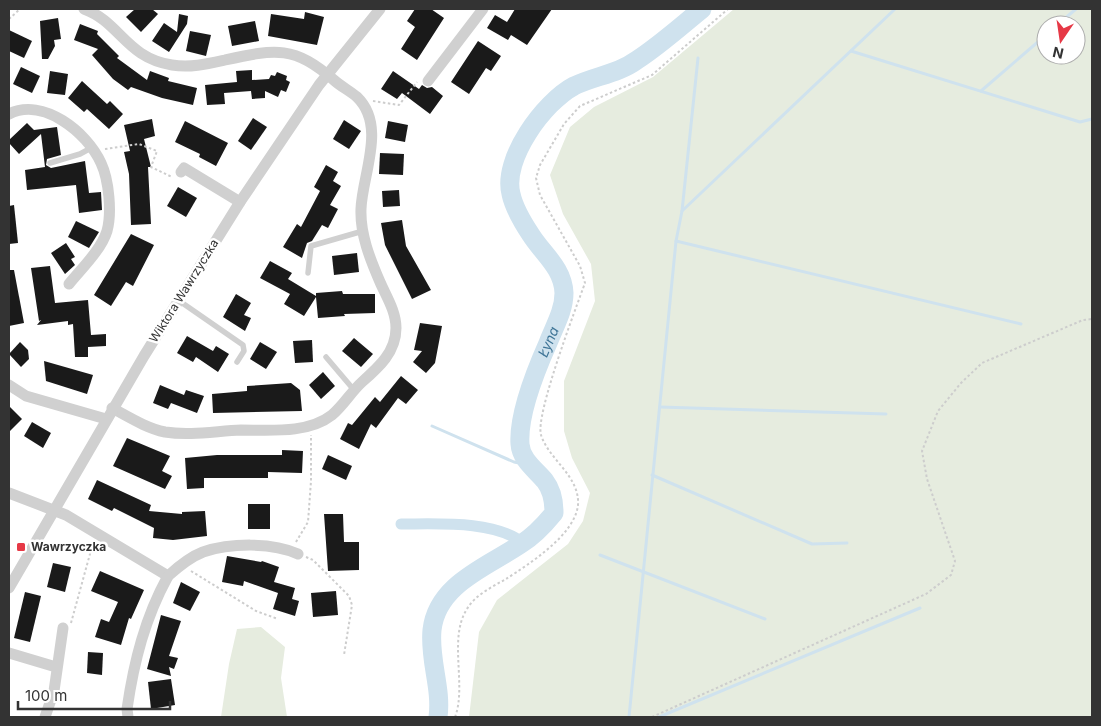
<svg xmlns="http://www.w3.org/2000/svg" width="1101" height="726" font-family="Inter,sans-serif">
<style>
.green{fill:#e6ecdf;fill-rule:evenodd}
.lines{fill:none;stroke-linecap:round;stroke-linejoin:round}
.stream{stroke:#cfe2ee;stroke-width:3}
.canal{stroke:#cfe2ee;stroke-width:11}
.river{stroke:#cfe2ee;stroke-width:19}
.building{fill:#1a1a1a}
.path{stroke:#cdcdcd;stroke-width:2;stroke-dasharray:2.5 2.5;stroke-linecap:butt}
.lane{stroke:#d0d0d0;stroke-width:5.5}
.street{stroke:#d0d0d0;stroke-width:11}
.poi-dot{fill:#e63946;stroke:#fff;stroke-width:2}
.labels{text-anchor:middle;stroke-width:5;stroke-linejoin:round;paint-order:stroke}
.street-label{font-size:12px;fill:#333;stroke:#fff}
.poi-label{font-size:12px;font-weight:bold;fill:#333;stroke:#fff;text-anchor:start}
.water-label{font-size:14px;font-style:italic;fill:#3f7597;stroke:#fff}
</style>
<rect width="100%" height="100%" fill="#fff"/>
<g class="green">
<path d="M734 9H1092V717H469L479 632 497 600 568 544 583 521 590 493 572 458 564 431V381L595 301 591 264 563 214 550 175 570 127 594 107 653 77ZM1046 25H1076V55H1046Z"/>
<path d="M261 627 285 647 281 678 287 717H221L229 664 237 629Z"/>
</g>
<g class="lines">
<g class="stream">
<path d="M1057 25 1076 9"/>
<path d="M851 51 1080 122 1092 119"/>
<path d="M981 91 1046 35"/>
<path d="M682 211 698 58"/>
<path d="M676 241 1021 324"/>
<path d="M660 407 886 414"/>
<path d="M432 426 514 462 529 465"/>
<path d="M652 475 812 544 847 543"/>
<path d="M600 555 765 619"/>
<path d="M629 717 676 241 682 211 895 9"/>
<path d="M659 717 920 608"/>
</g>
<path class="canal" d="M401 524C436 524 495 520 523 543"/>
<path class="river" id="s1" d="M438 717C442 688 429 660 432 630 437 584 487 567 521 544 534 536 545 524 554 513 554 501 552 490 545 481 536 470 521 460 520 444 518 415 536 370 548 343 554 327 564 311 564 293 563 268 543 254 531 235 523 223 514 208 511 194 502 159 544 102 574 86 594 76 618 74 637 60 660 45 681 26 702 9"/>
</g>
<g class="building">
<path d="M135 9H152L158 14 141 32 126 17Z"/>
<path d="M415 9H431L444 18 417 60 401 49 415 27 407 21Z"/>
<path d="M515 9H552L527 45 511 35 508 40 487 28 495 15 507 22Z"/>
<path d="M305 12 324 17 317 45 268 36 271 14 304 19Z"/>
<path d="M179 14 188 16 187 24 169 52 152 41 164 23 177 32Z"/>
<path d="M58 18 61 39 54 40 55 46 48 59H42L40 21Z"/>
<path d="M255 21 259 41 232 46 228 26Z"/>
<path d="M80 24 98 31 97 34 119 56 117 58 147 80 150 71 169 78 168 81 197 88 193 105 162 98 131 87 128 90 113 79 92 55 98 49 74 40Z"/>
<path d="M9 30 32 41 24 58 9 51Z"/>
<path d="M190 31 211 35 206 56 186 51Z"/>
<path d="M478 41 501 56 491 71 486 68 469 94 451 82Z"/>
<path d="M21 67 40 76 32 93 13 84Z"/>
<path d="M252 70V80L269 79 271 75 275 76 277 72 287 76 286 80 290 82 286 92 281 90 278 97 265 91V98L252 99 251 91 224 93 225 104 207 105 205 85 237 82 236 71Z"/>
<path d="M50 71 68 74 65 95 47 93Z"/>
<path d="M393 71 419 89 422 85 427 88 432 87 443 96 430 114 402 93 397 99 381 89Z"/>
<path d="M82 81 107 104 110 101 123 114 109 129 87 109 84 112 68 98Z"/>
<path d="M253 118 267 127 251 150 238 141Z"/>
<path d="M152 119 155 136 144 139 151 167H148L151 224 131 225 129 174 124 152 130 151 124 125Z"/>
<path d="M344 120 361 131 349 149 333 139Z"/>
<path d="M185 121 228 143 216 166 199 157 200 154 175 142Z"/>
<path d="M388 121 408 125 405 142 385 138Z"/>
<path d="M27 123 34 130 57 127 61 155 47 159 46 165 51 168 85 161 89 193 101 192 102 210 79 213 76 185 27 190 25 170 45 167 41 134 19 154 9 143V140Z"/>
<path d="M380 153 404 154 403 175 379 174Z"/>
<path d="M326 165 338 172 333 181 341 186 330 205 338 209 328 228 322 225 312 241 307 243 302 258 283 247 297 224 301 227 320 191 314 187Z"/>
<path d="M178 187 197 198 186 217 167 206Z"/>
<path d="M399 190 400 206 383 207 382 191Z"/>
<path d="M14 205 18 243 9 244V206Z"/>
<path d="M402 220 406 246 431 290 412 299 385 245 381 223Z"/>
<path d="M76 221 99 232 89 248 68 237Z"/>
<path d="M131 234 154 245 133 286 126 282 111 306 94 295Z"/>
<path d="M66 243 75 257 71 259 75 265 65 274 51 253Z"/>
<path d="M357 253 359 272 334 275 332 256Z"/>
<path d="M270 261 292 273 288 279 316 296V293L342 291 343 294H375V313L344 314 345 316 318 318 316 297 304 316 284 304 290 294 260 278Z"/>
<path d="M50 266 55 303 88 300 91 335 106 334V346L88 347V357H75L73 324 68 325V321L37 325 41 320 39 321 31 268Z"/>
<path d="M9 270H14L24 323 9 326Z"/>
<path d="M236 294 251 303 244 315 251 318 245 331 223 317Z"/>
<path d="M420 323 442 326 435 363 426 373 413 362 422 351 414 350Z"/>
<path d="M187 336 213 351 216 346 229 354 218 372 196 357 193 362 177 353Z"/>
<path d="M354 338 373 354 361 367 342 351Z"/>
<path d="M312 340 313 362 295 363 293 341Z"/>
<path d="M20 342 28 350 29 359 21 367 9 354Z"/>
<path d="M260 342 277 352 266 369 250 359Z"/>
<path d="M44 361 93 375 87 394 46 381Z"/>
<path d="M323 372 335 386 321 399 309 385Z"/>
<path d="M401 376 418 390 406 404 398 398 376 428 371 424 359 449 340 439 348 423 352 425 375 397 380 402Z"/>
<path d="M291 383 300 390 302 411 213 413 212 394 247 391V386Z"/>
<path d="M160 385 184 395 186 390 204 396 197 413 171 403 168 409 153 403Z"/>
<path d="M9 406 22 419 9 432Z"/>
<path d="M32 422 51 433 43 448 24 436Z"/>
<path d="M127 438 170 456 162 471 172 476 165 489 113 466Z"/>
<path d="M282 450 303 451 302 473 268 472V478H204V488L187 489 185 458 217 455H282Z"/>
<path d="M328 455 352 466 346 480 322 469Z"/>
<path d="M97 480 151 505 149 511 182 514V512L205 511 207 536 173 540 153 538 154 528 114 508 112 511 88 499Z"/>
<rect x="248" y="504" width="22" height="25"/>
<path d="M324 514H343L344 542H359V570L328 571Z"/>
<path d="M227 556 261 562 262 561 279 567 274 582 295 588 292 599 299 601 295 616 273 609 278 593 244 581 243 586 222 582Z"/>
<path d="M53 563 71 567 65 592 47 587Z"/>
<path d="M100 571 144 590 131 619 129 618 121 645 95 637 101 619 109 622 118 602 91 591Z"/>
<path d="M181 582 200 592 190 611 173 603Z"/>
<path d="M336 591 338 615 313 617 311 593Z"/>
<path d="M25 592 41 596 30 642 14 638Z"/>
<path d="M161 615 181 621 169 656 178 658 174 669 169 667 171 676 147 669Z"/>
<path d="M88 652 103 653 102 675 87 673Z"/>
<path d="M171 679 175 705 151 709 148 682Z"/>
</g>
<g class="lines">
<g class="path">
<path d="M9 19 20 9"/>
<path d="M373 101 399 105 417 82"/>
<path d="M105 149 139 144 157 151 151 167 172 177"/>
<path d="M296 542 308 522 311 481V435"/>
<path d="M306 557 313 560 349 596 352 605 344 655"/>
<path d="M191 571 256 611 278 619"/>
<path d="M71 623 93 543"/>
<path d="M455 717C467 686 448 638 467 609 475 595 492 587 506 579 529 564 575 535 578 505 580 476 549 460 541 435 535 415 576 308 585 283L580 266 540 195 536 178 540 165 564 124 580 106 652 75 728 9"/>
<path d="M652 717 926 594 951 575 955 561 927 479 922 451 938 411 961 383 982 363 1083 320 1092 319"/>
</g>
<g class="lane">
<path d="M50 163 80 154 91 148"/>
<path d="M308 273 311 246 363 231"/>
<path d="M178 300 243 345 244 351 237 362"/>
<path d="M326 357 354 390"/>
</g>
<g class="street">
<path d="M84 9C120 22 126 58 172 65 190 68 207 64 225 60 276 49 294 45 335 81 342 87 350 91 357 97 387 126 362 175 361 209 360 234 370 259 380 282 386 296 396 311 396 328 396 352 379 367 362 382 351 392 343 406 332 415 308 434 269 430 241 430 216 431 190 436 165 432 146 428 129 417 112 408"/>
<path d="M428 81 483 9"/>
<path d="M9 114C43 97 87 132 101 163 109 180 112 213 107 231 101 250 82 268 69 284"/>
<path d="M181 172 184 168 240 202"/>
<path d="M9 385 26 396 106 419"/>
<path d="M9 493 66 515 168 576C179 566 190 557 203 552 230 543 272 542 298 554"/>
<path d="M9 588 144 356 240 202 319 85 380 9"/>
<path d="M9 653 56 667"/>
<path d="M45 717 54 691 63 628"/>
<path d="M128 717 127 709C134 661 145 618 168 576"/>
</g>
</g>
<rect class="poi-dot" x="16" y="542" width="10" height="10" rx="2.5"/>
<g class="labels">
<g class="street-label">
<text transform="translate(184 291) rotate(-58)" y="4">Wiktora Wawrzyczka</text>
</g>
<g class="poi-label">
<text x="31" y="551">Wawrzyczka</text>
</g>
<g class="water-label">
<text dy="5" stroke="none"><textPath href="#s1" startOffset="448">Łyna</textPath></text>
</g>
</g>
<rect width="1101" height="726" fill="none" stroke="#333333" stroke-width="20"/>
<g transform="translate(1061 40) rotate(193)"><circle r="24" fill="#ffffff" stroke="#adadad"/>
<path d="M0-4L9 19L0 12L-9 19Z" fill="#e63946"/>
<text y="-8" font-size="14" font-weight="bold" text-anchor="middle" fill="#333333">N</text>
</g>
<path d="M18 701v8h152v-8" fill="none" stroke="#333333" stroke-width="2.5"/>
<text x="25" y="701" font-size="15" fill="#333333" stroke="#ffffff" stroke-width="4" paint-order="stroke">100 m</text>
</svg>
